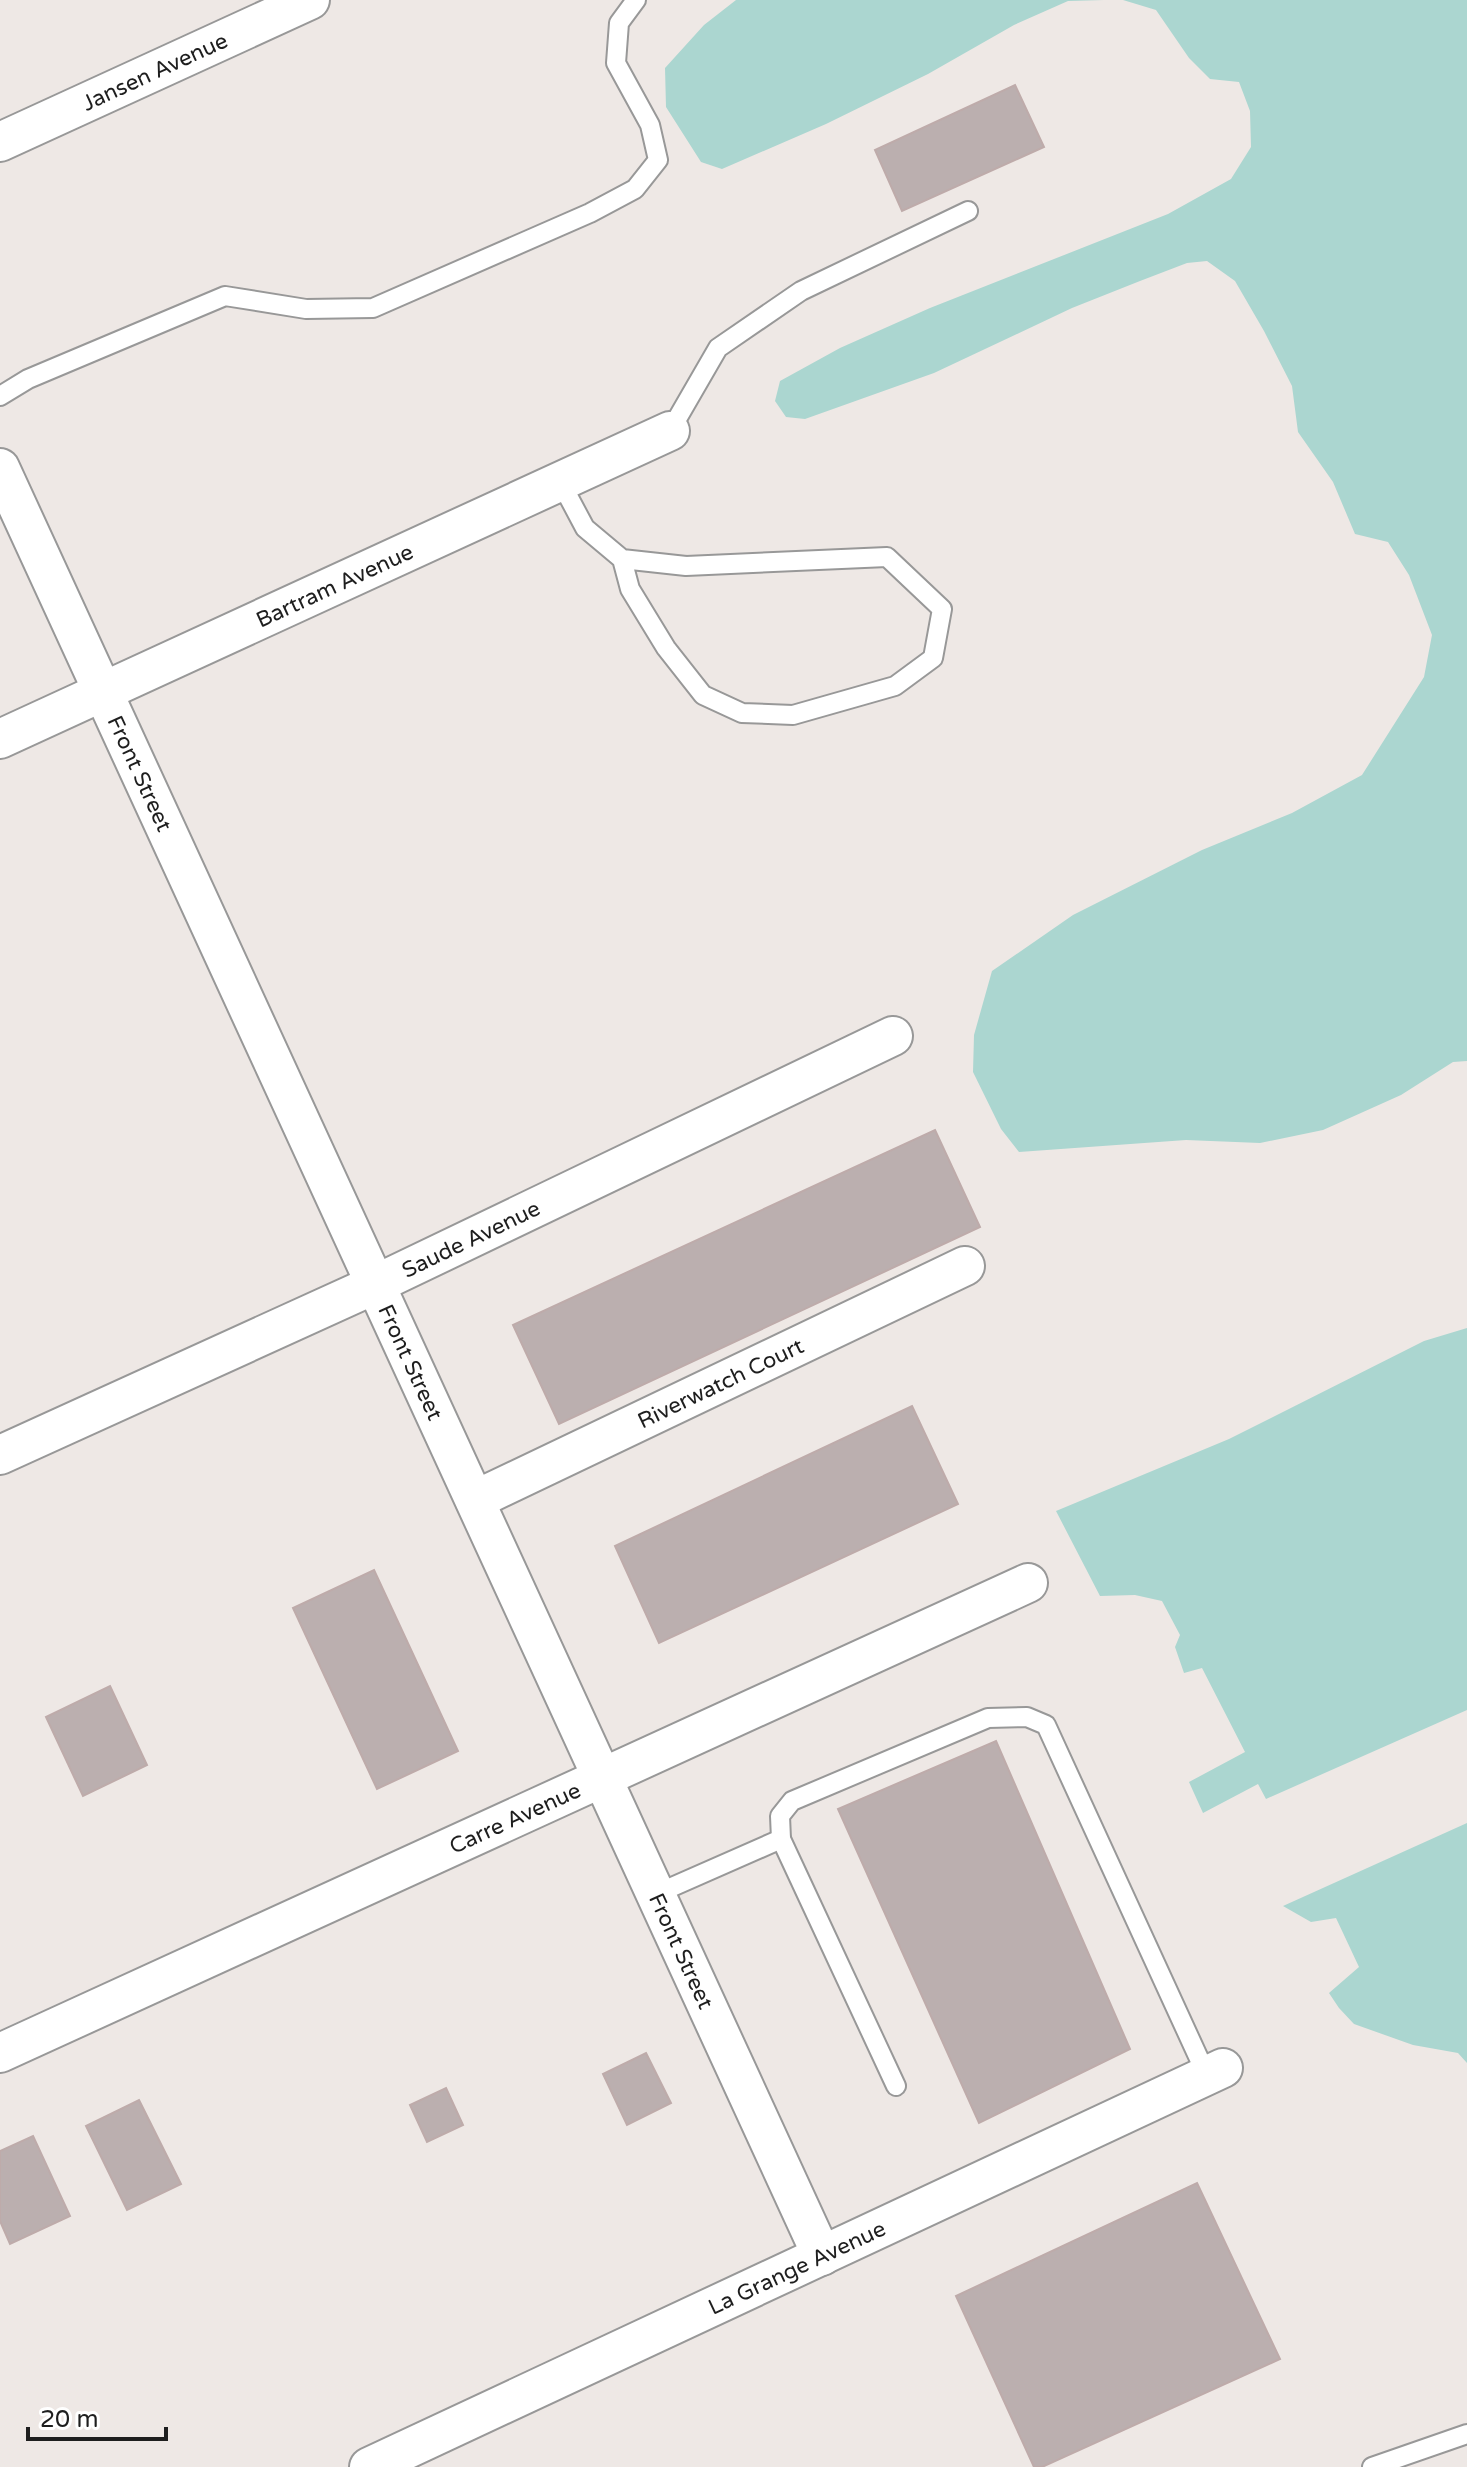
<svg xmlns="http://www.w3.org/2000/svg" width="1467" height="2467" font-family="'Varela Round',sans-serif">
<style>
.water{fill:#abd6d0}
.building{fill:#bbafaf;stroke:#beabaa;stroke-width:2}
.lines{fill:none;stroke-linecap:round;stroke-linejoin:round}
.service-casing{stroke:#989898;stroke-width:22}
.minor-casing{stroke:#989898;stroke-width:42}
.service{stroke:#fff;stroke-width:18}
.minor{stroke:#fff;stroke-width:38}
.labels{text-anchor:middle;stroke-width:7;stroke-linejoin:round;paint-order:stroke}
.street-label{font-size:22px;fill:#1e1e1e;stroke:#fff}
</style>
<rect width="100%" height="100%" fill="#eee8e5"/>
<g class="water">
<path d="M736 0H1104L1068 1 1014 25 928 74 826 124 722 169 701 162 666 107 665 68 704 25Z"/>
<path d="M1123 0H1467V1061L1453 1062 1401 1095 1323 1130 1260 1143 1186 1140 1019 1152 1001 1129 973 1072 974 1035 992 971 1073 915 1202 850 1292 813 1362 775 1424 677 1432 635 1409 575 1388 542 1355 534 1333 482 1298 432 1292 386 1264 331 1235 281 1207 261 1187 263 1140 281 1072 308 934 373 805 419 786 417 775 401 780 381 840 348 930 308 1168 214 1231 179 1251 147 1250 111 1239 82 1210 79 1189 58 1156 10Z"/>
<path d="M1467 1328V1710L1266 1799 1258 1784 1203 1813 1189 1782 1245 1752 1202 1668 1184 1673 1175 1647 1180 1635 1162 1601 1135 1595 1100 1596 1056 1511 1229 1439 1424 1341Z"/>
<path d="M1467 1823V2063L1458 2053 1413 2045 1354 2024 1339 2008 1329 1993 1359 1967 1336 1918 1311 1922 1283 1906Z"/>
</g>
<g class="building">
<path d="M1015 85 1044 147 902 211 875 150Z"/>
<path d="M935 1130 980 1227 559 1424 513 1325Z"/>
<path d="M912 1406 958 1504 659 1643 615 1546Z"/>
<path d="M374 1570 458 1751 377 1789 293 1608Z"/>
<path d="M110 1686 147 1765 83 1796 46 1717Z"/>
<path d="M996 1741 1130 2049 979 2123 838 1809Z"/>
<path d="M646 2053 671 2103 627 2125 603 2074Z"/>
<path d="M446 2088 463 2125 427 2142 410 2105Z"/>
<path d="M139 2100 181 2184 127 2210 86 2126Z"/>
<path d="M33 2136 70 2216 10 2244 0 2221V2151Z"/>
<path d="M1197 2183 1280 2359 1042 2467H1034L956 2296Z"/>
</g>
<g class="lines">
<defs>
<g id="service">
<path d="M0 396 28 379 225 296 306 309 373 308 590 213 635 189 658 160 650 125 616 63 619 23 636 0"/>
<path d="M670 431 718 348 801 291 968 211"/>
<path d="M560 481 585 528 622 559 686 566 887 557 942 609 933 658 895 686 793 715 742 713 703 695 666 648 630 589 622 559"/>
<path d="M656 1894 781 1839"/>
<path d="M896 2086 781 1839 780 1816 792 1801 988 1718 1027 1717 1046 1725 1207 2076"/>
<path d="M1372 2467 1467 2434"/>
</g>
<g id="minor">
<path id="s1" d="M0 142 310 0"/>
<path id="s2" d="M0 468 822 2256"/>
<path id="s3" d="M0 739 670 431"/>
<path id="s4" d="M0 1455 376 1284 893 1036"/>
<path id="s5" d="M475 1500 965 1266"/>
<path id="s6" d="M0 2053 1028 1583"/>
<path id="s7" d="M369 2467 1223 2068"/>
</g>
</defs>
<use href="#service" class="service-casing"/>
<use href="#minor" class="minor-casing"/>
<use href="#service" class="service"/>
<use href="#minor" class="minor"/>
</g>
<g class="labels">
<g class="street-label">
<text dy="8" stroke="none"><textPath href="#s1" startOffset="170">Jansen Avenue</textPath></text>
<text dy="8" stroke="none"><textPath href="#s3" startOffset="368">Bartram Avenue</textPath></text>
<text dy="8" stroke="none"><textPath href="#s2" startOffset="336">Front Street</textPath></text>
<text dy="8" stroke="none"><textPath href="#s4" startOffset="518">Saude Avenue</textPath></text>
<text dy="8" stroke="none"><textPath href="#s2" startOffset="984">Front Street</textPath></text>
<text dy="8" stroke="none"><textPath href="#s5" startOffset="272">Riverwatch Court</textPath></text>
<text dy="8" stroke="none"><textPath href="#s6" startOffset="566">Carre Avenue</textPath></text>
<text dy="8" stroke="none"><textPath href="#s2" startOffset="1632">Front Street</textPath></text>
<text dy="8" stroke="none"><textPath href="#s7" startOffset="472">La Grange Avenue</textPath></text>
</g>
</g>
<path d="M28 2427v12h138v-12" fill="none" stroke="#1e1e1e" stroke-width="4"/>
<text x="40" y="2427" font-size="24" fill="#1e1e1e" stroke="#ffffff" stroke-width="6" paint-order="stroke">20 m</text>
</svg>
